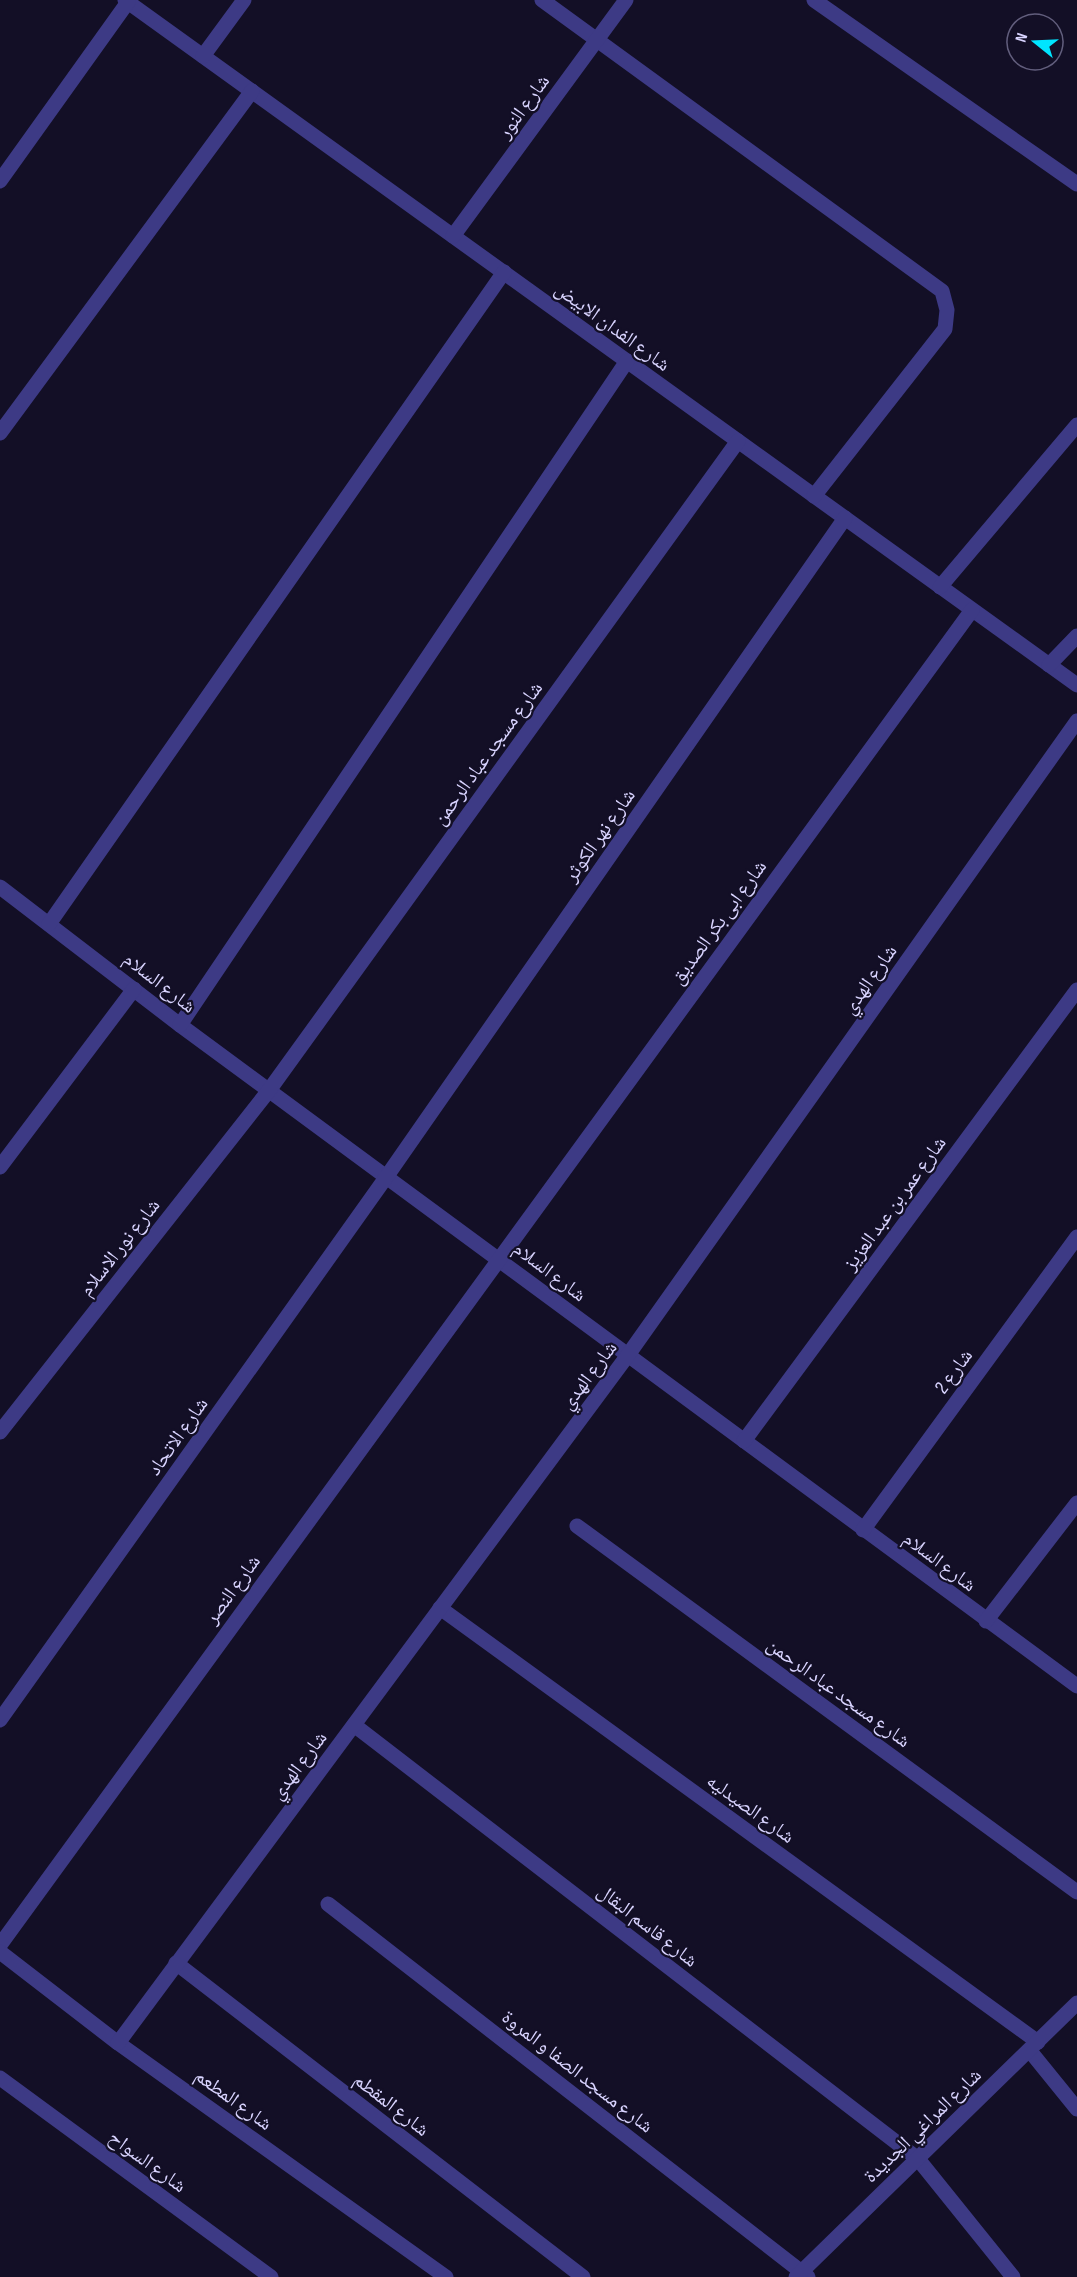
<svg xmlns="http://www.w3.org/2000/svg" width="1077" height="2277" font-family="'Sofia Sans Condensed','Noto Naskh Arabic',sans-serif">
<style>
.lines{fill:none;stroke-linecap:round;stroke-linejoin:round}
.street{stroke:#3d3a85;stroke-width:15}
.labels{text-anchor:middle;stroke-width:4.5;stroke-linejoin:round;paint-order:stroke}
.street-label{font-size:20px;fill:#d9d4ff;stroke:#130f26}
</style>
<rect width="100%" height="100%" fill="#130f26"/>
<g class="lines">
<g class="street">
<path d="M125 0 1077 685"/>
<path d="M542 0 942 291 947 310 945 329 814 496"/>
<path d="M814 0 1077 184"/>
<path d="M203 56 244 0"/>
<path d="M0 181 128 2"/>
<path d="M453 236 626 0"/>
<path d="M0 433 252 91"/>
<path d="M940 587 1077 425"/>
<path d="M1049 665 1077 636"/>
<path d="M0 887 180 1025 1077 1686"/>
<path d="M49 924 504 272"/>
<path d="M180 1025 627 361"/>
<path d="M0 1167 134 989"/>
<path d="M0 1432 270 1089 738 441"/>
<path d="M744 1441 1077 990"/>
<path d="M577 1526 1077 1892"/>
<path d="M863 1530 1077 1237"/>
<path d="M440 1608 1038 2042"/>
<path d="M986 1621 1077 1503"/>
<path d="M0 1720 387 1176 845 518"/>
<path d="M354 1725 918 2159 1013 2277"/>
<path d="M328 1904 808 2277"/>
<path d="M0 1945 972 610"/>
<path d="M0 1952 118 2043 446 2277"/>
<path d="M176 1963 583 2277"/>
<path d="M118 2043 628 1355 1077 721"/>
<path d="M1030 2051 1077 2109"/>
<path d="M0 2078 271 2277"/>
<path d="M796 2277 1077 2003"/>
</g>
</g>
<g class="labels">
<g class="street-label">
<text transform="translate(523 106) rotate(-54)" y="7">شارع النور</text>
<text transform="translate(613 326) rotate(36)" y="7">شارع الفدان الابيض</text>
<text transform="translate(487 753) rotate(-54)" y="7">شارع مسجد عباد الرحمن</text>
<text transform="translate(599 835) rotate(-55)" y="7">شارع نهر الكوثر</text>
<text transform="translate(718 922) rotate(-54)" y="7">شارع ابى بكر الصديق</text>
<text transform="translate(869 979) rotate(-55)" y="7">شارع الهدي</text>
<text transform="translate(160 982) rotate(38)" y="7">شارع السلام</text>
<text transform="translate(894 1203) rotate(-54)" y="7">شارع عمر بن عبد العزيز</text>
<text transform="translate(119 1247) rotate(-52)" y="7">شارع نور الاسلام</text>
<text transform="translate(550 1271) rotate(37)" y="7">شارع السلام</text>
<text transform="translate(953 1371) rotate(-54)" y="7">شارع 2</text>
<text transform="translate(588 1375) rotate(-53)" y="7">شارع الهدي</text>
<text transform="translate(177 1436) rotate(-55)" y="7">شارع الاتحاد</text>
<text transform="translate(940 1561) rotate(37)" y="7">شارع السلام</text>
<text transform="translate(232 1589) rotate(-54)" y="7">شارع النصر</text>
<text transform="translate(839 1692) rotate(36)" y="7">شارع مسجد عباد الرحمن</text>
<text transform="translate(298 1765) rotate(-53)" y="7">شارع الهدي</text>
<text transform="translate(751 1808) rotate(36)" y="7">شارع الصيدليه</text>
<text transform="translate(648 1925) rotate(38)" y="7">شارع قاسم البقال</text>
<text transform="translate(578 2071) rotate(38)" y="7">شارع مسجد الصفا و المروة</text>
<text transform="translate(234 2099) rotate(36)" y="7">شارع المطعم</text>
<text transform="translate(392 2104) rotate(38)" y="7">شارع المقطم</text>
<text transform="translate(922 2125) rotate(-44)" y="7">شارع المراغي الجديدة</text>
<text transform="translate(148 2161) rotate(36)" y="7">شارع السواح</text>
</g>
</g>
<g transform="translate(1035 42) rotate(288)"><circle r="28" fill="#130f26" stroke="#625e7d" stroke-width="1.5"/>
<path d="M0-4.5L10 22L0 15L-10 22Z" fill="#00e5ff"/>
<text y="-9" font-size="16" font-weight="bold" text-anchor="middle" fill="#d9d4ff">N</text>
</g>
</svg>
